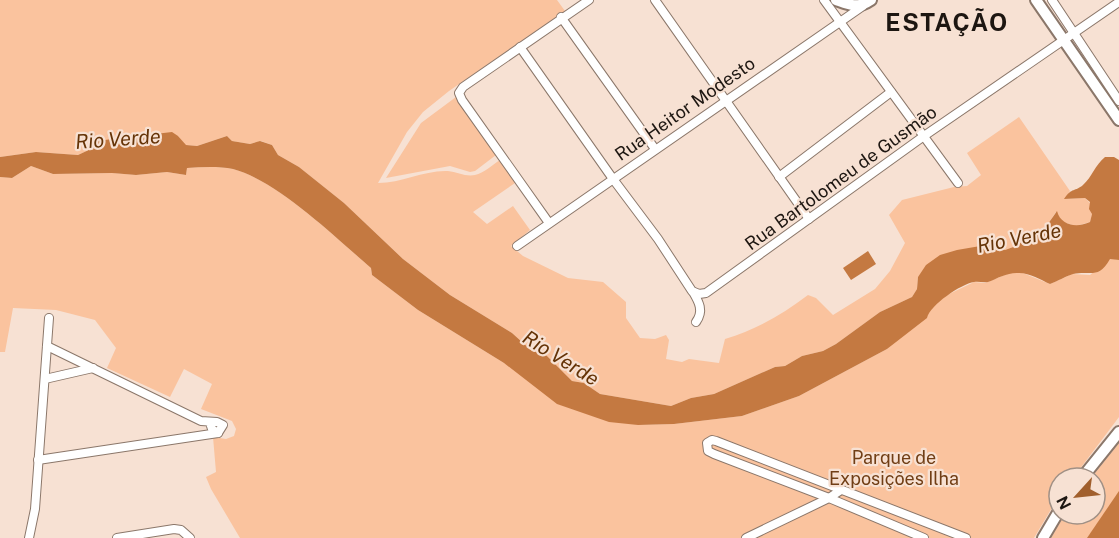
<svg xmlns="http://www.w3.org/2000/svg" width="1119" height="538" font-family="'Public Sans',sans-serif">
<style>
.green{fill:#fac39e}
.water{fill:#c47941}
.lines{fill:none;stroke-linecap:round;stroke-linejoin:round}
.minor-casing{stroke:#8b776a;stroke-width:10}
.secondary-casing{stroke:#8b776a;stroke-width:14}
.minor{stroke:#fff;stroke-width:8}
.secondary{stroke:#fff;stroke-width:10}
.labels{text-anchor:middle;stroke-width:4.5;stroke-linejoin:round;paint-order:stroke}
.street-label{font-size:18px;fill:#1d1611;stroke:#f7e1d3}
.park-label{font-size:18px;fill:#713e15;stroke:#f7e1d3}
.water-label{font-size:20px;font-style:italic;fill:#653306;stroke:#f7e1d3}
.district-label{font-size:24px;font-weight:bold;letter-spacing:1.5px;fill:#1d1611;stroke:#f7e1d3}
</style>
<rect width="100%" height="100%" fill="#f7e1d3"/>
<g class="green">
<path d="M0 0H557L565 11 449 91 423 112 407 132 378 183C402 183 424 170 448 171 457 172 466 177 475 175 484 173 492 165 500 160L515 183 473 212 487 224 513 206 530 230 511 246 523 256 568 278 603 282 626 302V318L640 338 655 339 666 335 669 340 666 359 682 362 689 359 719 363 725 339C756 330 783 314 808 295L816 298 833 315 875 289 890 271 905 243 889 215 902 200 954 187 967 186 981 175 967 153 1019 117 1070 191 1065 199 1085 198 1090 203 1092 214 1090 222 1076 226 1063 222 1056 212C1047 226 1036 240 1019 243L1016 246 1005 250 918 277 917 289 912 297 880 312 836 344 823 351 802 356 785 366 775 367 714 394 691 398 671 406 600 394 584 383 572 381 545 354 532 351 512 333 450 295 403 259 344 203 299 167 278 155 272 145 261 141 250 144 232 141 227 136 197 146 185 145 178 136 96 141 93 148 78 155 36 152 0 157Z"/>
<path d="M456 97 496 155 475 171 470 172 450 166 386 178 421 123Z"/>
<path d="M31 166 53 174 113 173 136 175 167 172 186 175 187 168C202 167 218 166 233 169 278 181 336 238 371 268L372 275 418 310 504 363 638 425 674 424 742 416 799 396 887 349 945 296 974 282 985 283 1012 272 1023 273 1050 284 1072 274 1090 275 1110 258 1119 260V417L1073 478H1059V496L1034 538H240L211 489 206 477 216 472 213 437 226 439 234 436 236 429 232 421 201 409 212 384 184 369 170 397 107 368 116 348 95 320 56 310 13 308 5 352H0V177L12 178Z"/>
<path d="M1119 443V538H1051L1065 514H1095V478H1091Z"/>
</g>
<g class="water">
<path d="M172 132 178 136 186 145 197 146 227 136 232 141 250 144 260 141 272 145 278 155 299 167 344 203 403 259 450 295 512 333 532 351 545 354 572 381 584 383 600 394 671 406 691 398 714 394 775 367 785 366 802 356 823 351 836 344 880 312 912 297 917 289 918 277 926 265 940 255 957 250 992 244 1005 250 1016 246 1019 243C1036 240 1047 226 1057 211 1061 226 1077 228 1090 222L1092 214 1089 209 1090 202 1085 198 1064 199C1072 187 1075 192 1083 185 1092 177 1095 165 1105 157H1114L1119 160V260L1110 259C1098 280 1091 270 1073 274 1066 276 1058 281 1050 284 1041 280 1030 273 1019 273 1008 272 998 278 988 282 983 283 979 281 974 282 961 284 930 305 927 318L887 349 799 396 742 416 674 424 638 425 609 422 557 404 504 363 418 310 372 275 371 268C336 238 278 181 233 169 218 166 202 167 187 168L186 175 167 172 136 175 112 173 53 174 31 166 12 178 0 177V157L36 152 78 155 93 148 96 141Z"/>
<path d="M868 251 876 264 851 280 843 268Z"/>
<path d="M1119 491V538H1087Z"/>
</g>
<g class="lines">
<defs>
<g id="minor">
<path d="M655 0 809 219"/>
<path d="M824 0 958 183"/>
<path d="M1052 0 1119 101"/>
<path d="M561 17 655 149"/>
<path d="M520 47 613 179 658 239 692 291 699 294 706 293 924 136 1119 2"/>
<path d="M779 177 891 92"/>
<path d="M549 223 462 100 459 93 463 87 589 0"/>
<path d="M517 246 863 6"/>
<path d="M693 292C699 302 704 311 696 322"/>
<path d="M47 346 201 421 217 422 223 425 218 433 212 429 210 423"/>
<path d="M45 379 93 368"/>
<path d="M38 460 218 433"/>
<path d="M29 538 35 509 49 318"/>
<path d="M117 538 174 529 181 530 190 538"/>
<path d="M746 538 829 498 841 490"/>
<path d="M924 538 829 498 714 454 708 451 707 443 712 440 716 441 966 538"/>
</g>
<g id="secondary">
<path d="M836 0C850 5 858 9 871 0"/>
<path d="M1036 0 1119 120"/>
<path d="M1082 478 1119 432"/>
<path d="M1043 538 1059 511"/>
</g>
</defs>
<use href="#minor" class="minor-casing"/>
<use href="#secondary" class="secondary-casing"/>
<use href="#minor" class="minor"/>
<use href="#secondary" class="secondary"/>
</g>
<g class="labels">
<g class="street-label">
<text transform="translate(685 109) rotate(-35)" y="6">Rua Heitor Modesto</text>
<text transform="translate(841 178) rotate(-36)" y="6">Rua Bartolomeu de Gusmão</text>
</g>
<g class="park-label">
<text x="894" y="464">Parque de<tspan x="894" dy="21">Exposições Ilha</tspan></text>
</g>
<g class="water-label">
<text transform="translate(118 139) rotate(-4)" y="7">Rio Verde</text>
<text transform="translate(1019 238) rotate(-11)" y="7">Rio Verde</text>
<text transform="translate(561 358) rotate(32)" y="7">Rio Verde</text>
</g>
<g class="district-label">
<text x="947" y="31">ESTAÇÃO</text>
</g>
</g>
<g transform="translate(1077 496) rotate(243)"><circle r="28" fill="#f7e1d3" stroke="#a09085" stroke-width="1.5"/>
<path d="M0-4.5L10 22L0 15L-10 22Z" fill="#a15f2c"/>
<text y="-9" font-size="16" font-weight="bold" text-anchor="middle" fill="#1d1611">N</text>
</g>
</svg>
